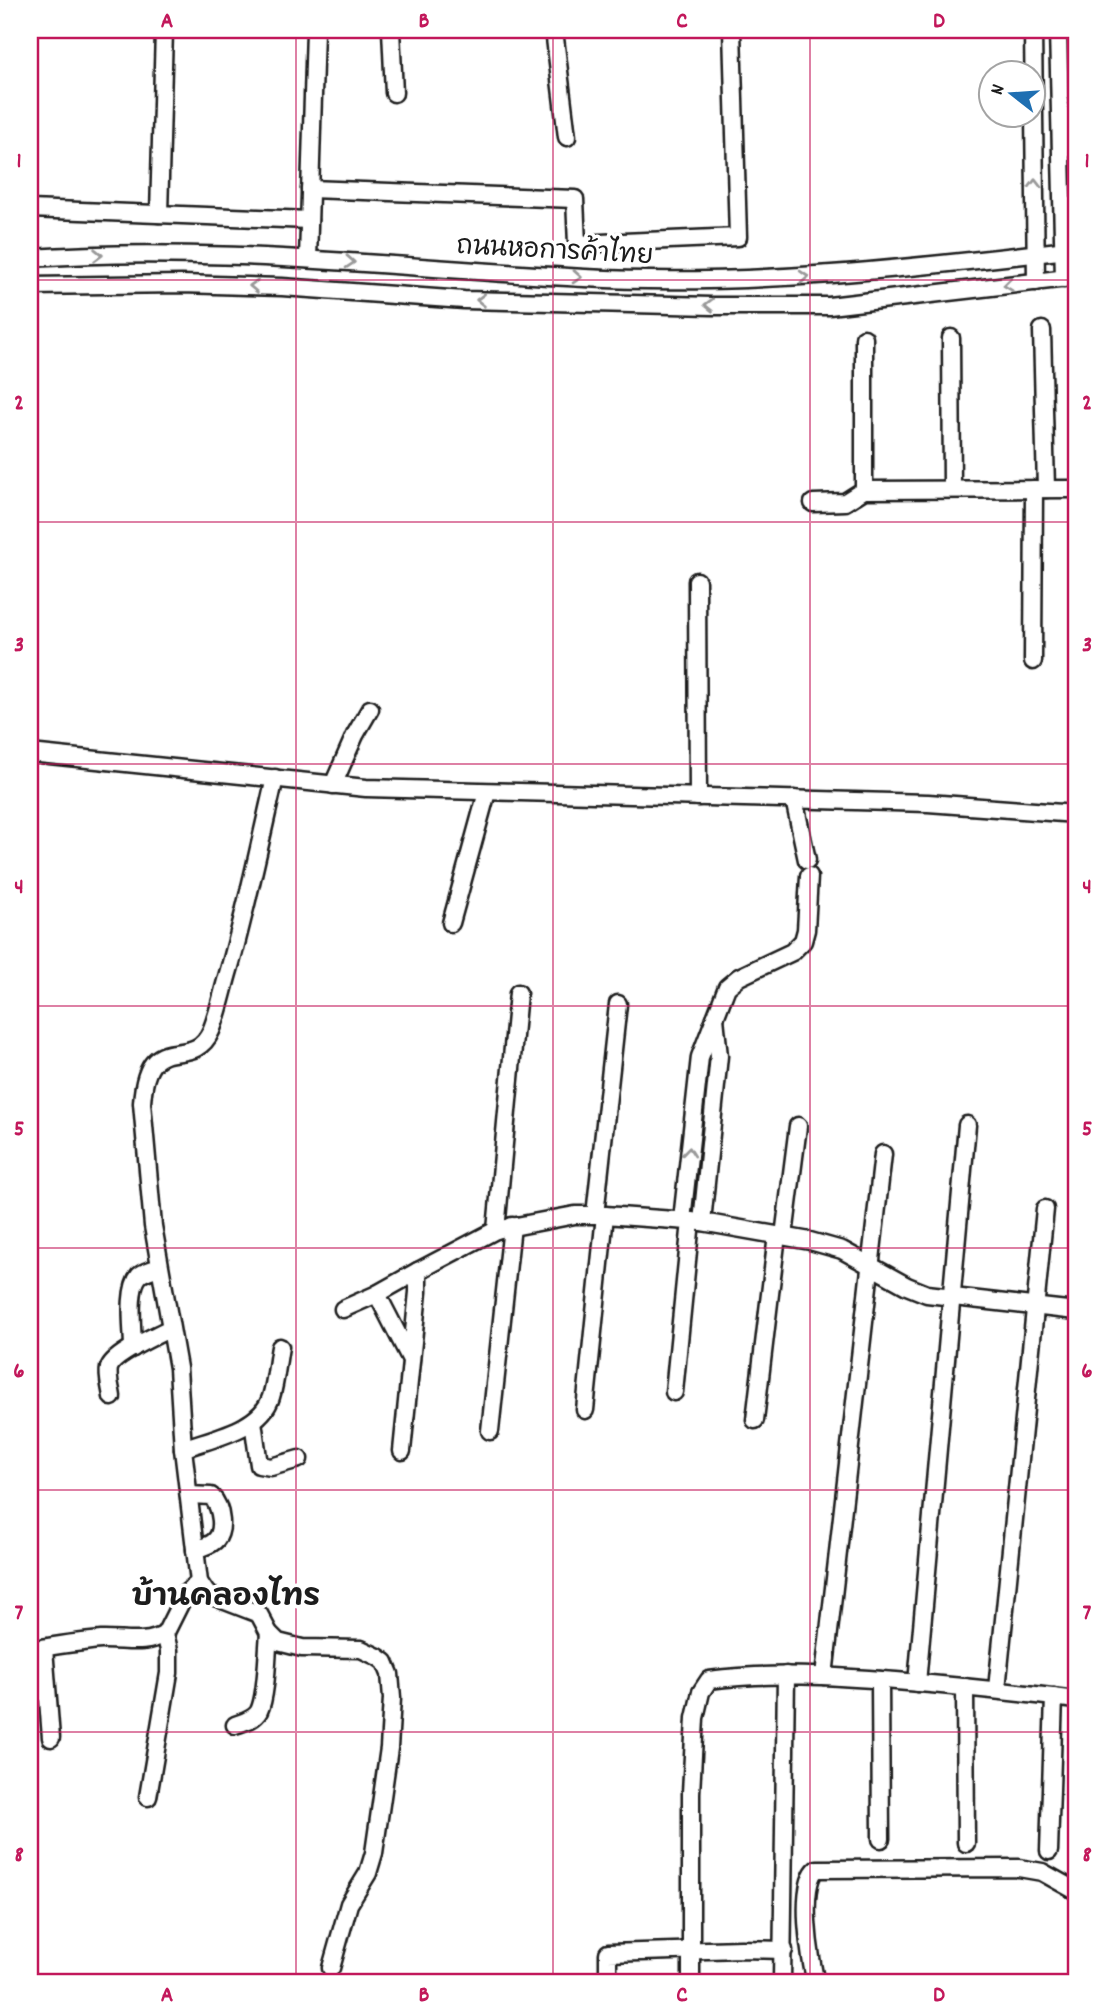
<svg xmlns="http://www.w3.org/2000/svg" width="1106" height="2012" font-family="Dekko,'Playpen Sans Thai',sans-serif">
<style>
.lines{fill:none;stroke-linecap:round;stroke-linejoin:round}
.minor-casing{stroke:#1c1c1c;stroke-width:21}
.minor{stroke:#fff;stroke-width:16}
.oneway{stroke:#999}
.grid{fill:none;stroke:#c2185b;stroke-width:2;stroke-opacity:0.55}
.labels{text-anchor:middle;stroke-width:7;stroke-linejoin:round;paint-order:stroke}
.street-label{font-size:26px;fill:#1c1c1c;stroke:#fff}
.quarter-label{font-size:30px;font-weight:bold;fill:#1c1c1c;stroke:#fff}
.neatline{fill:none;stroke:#c2185b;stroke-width:2.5}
.grid-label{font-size:23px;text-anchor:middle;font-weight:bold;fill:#c2185b}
</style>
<rect width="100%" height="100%" fill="#fff"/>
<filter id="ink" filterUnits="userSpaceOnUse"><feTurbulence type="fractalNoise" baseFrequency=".0143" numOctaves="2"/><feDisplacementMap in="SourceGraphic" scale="14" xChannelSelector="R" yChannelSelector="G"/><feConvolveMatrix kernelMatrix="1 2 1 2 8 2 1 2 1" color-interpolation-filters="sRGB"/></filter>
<g filter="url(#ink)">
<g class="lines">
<defs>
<g id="minor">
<path d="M391 30 394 93"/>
<path d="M554 30 567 137"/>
<path d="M1033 30 1036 282"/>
<path d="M1058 30 1064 279"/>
<path d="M310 189 575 199 577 244 738 237 732 30"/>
<path d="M30 209 309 220"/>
<path d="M159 214 164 30"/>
<path d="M30 258C215 245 400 268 585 278 750 287 913 268 1076 249"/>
<path d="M308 259 315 30"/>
<path d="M30 286 182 284 282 287 464 300 712 306H829L1076 277"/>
<path d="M1042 330 1046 489"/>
<path d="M864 338V490"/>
<path d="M951 338 952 489"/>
<path d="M813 503 845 502 864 490 1076 489"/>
<path d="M697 581 698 797"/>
<path d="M1033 661 1034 489"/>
<path d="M30 753 366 788 928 803 1076 814"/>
<path d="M275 778C260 842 247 907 229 970 223 990 219 1012 211 1031 192 1074 147 1024 142 1103L153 1226 178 1368 183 1449 199 1582 207 1594 259 1614 269 1633 278 1642 302 1648 361 1649 378 1657 385 1662 390 1674 392 1698 389 1748 374 1853 368 1873 349 1904 331 1968"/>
<path d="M333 785 355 735 370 709"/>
<path d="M794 799 807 860"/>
<path d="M451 923 487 792"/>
<path d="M595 1215 618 1004"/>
<path d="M682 1220 700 1057 727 987 739 977 792 952 803 941 806 930 809 876"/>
<path d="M702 1222 719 1056 715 1018"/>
<path d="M496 1230 518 993"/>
<path d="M784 1236 798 1126"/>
<path d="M377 1294 411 1360"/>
<path d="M343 1309 377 1294 418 1271"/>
<path d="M133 1348C133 1330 127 1290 139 1276 144 1271 152 1270 159 1267"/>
<path d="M674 1392 691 1221"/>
<path d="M112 1397C111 1388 107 1377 109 1368 113 1354 156 1336 170 1328"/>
<path d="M585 1410 605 1215"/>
<path d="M755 1420 777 1235"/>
<path d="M253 1421 259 1465 271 1467 299 1459"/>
<path d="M490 1431 512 1226"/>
<path d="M183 1449C211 1438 261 1430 271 1397 276 1381 277 1363 280 1347"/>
<path d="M402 1451 418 1292V1271L496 1230 575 1215H605L702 1222 810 1241 842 1250 907 1286 927 1294 1076 1311"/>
<path d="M189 1495 211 1496C221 1506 227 1534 212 1543 207 1546 200 1548 195 1550"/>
<path d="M44 1648 51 1738"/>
<path d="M30 1650C53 1646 77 1642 101 1640 123 1639 145 1646 165 1634"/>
<path d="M824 1676 883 1154"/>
<path d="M880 1680 881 1839"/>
<path d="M917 1683 967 1125"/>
<path d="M965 1687 966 1843"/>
<path d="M997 1689 1045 1209"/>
<path d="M235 1725C243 1722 254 1720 259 1711 267 1695 267 1652 269 1633"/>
<path d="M148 1797 169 1673V1650L165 1634 185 1594 199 1582"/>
<path d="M1049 1851 1054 1697"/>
<path d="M608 1982V1953L741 1949 784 1950"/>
<path d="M691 1982V1793L695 1718 701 1692 709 1680C771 1672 834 1676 896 1681 956 1686 1016 1692 1076 1700"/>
<path d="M782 1982 786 1675"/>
<path d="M816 1982C810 1961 798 1883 817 1869L1019 1868 1042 1872 1076 1891"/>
</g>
</defs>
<use href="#minor" class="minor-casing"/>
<use href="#minor" class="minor"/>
</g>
<defs><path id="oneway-chevron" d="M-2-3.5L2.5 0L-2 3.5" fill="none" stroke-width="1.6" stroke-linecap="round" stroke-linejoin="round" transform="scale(1.75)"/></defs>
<g class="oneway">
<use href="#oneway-chevron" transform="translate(1035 184) rotate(-90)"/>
<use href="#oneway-chevron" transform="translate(98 255) rotate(1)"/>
<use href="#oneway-chevron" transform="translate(350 262) rotate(4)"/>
<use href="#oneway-chevron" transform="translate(577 277) rotate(4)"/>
<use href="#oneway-chevron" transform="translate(804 277) rotate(-3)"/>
<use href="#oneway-chevron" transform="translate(1008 285) rotate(173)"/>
<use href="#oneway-chevron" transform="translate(254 286) rotate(-178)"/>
<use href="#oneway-chevron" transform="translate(481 300) rotate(-179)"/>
<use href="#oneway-chevron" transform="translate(709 305) rotate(-179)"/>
<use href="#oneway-chevron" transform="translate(689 1152) rotate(-84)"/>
</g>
</g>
<path class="grid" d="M296 30V1982M553 30V1982M810 30V1982M30 280H1076M30 522H1076M30 764H1076M30 1006H1076M30 1248H1076M30 1490H1076M30 1732H1076"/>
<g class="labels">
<g class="street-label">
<text transform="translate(555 249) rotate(3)" y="9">ถนนหอการค้าไทย</text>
</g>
<g class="quarter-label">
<text x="226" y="1605">บ้านคลองไทร</text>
</g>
</g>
<rect width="1106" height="2012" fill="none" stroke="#fff" stroke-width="77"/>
<g transform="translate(1012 94) rotate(287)"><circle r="33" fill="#ffffff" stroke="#a4a4a4" stroke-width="2"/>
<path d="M0-5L12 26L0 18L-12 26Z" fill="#1f6fb2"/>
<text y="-10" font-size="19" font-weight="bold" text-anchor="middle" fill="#1c1c1c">N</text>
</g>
<rect x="38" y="38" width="1030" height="1936" class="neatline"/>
<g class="grid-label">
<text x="167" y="27">A</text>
<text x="424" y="27">B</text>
<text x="682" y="27">C</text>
<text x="939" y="27">D</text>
<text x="19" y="167">1</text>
<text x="1087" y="167">1</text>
<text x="19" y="409">2</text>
<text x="1087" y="409">2</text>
<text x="19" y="651">3</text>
<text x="1087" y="651">3</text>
<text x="19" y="893">4</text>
<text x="1087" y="893">4</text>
<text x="19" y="1135">5</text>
<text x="1087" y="1135">5</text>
<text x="19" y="1377">6</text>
<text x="1087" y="1377">6</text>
<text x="19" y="1619">7</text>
<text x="1087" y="1619">7</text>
<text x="19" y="1861">8</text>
<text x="1087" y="1861">8</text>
<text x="167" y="2001">A</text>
<text x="424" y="2001">B</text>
<text x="682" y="2001">C</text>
<text x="939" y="2001">D</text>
</g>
</svg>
